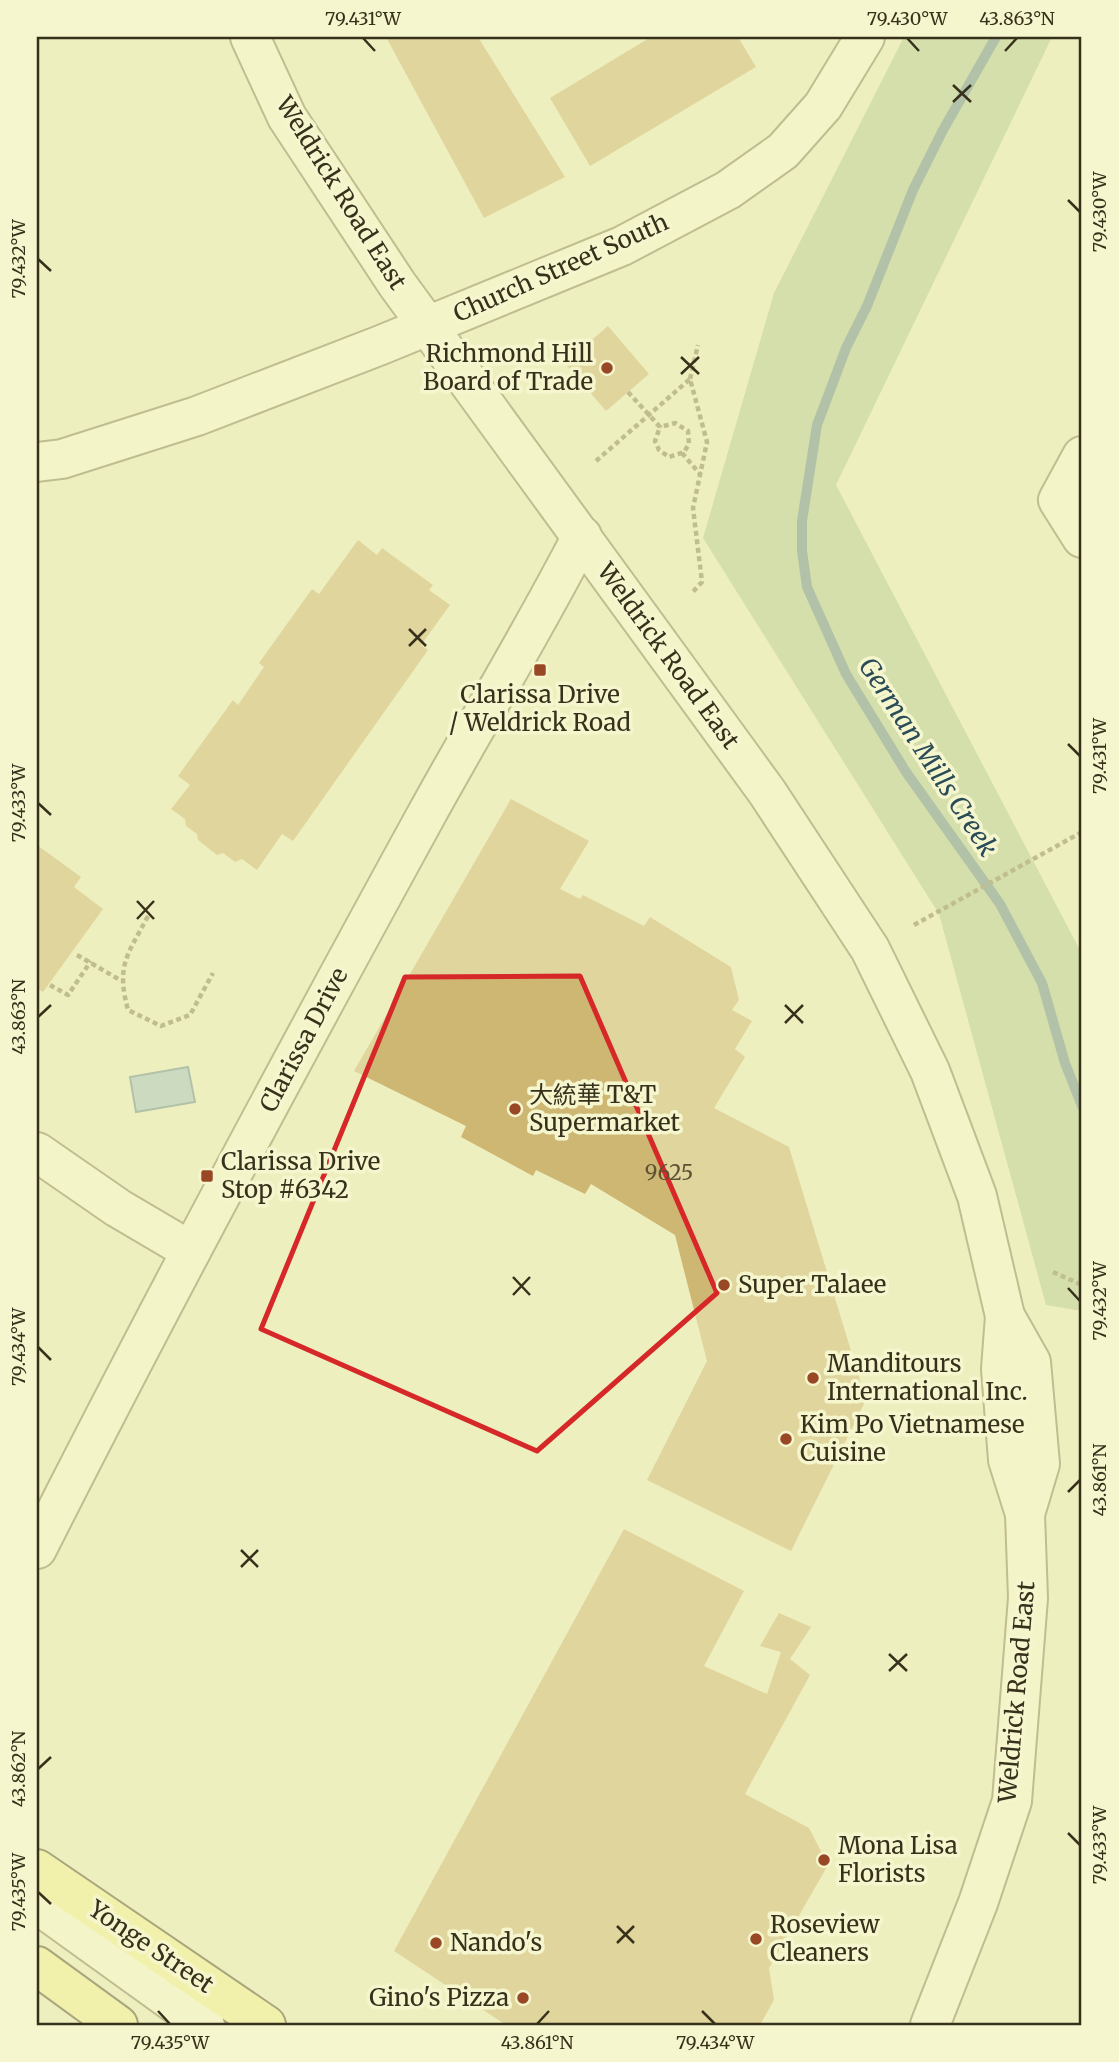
<svg xmlns="http://www.w3.org/2000/svg" width="1119" height="2062" font-family="Merriweather,'Noto Sans SC',serif">
<style>
.green{fill:#b4cd93}
.water{fill:#a2c0c1;stroke:#698c8e;stroke-width:2}
.lines{fill:none;stroke-linecap:round;stroke-linejoin:round}
.stream{stroke:#698c8e;stroke-width:10}
.building{fill:#ceb673}
.minor-casing{stroke:#888057;stroke-width:42}
.major-casing{stroke:#554c2b;stroke-width:42}
.path{stroke:#888057;stroke-width:4.5;stroke-dasharray:5 3.5;stroke-linecap:butt}
.minor{stroke:#f9fad2;stroke-width:38}
.major{stroke:#f4f495;stroke-width:38}
.marked{fill:none;stroke:#d62828;stroke-width:5;stroke-linejoin:round}
.ticks{fill:none;stroke:#37311c;stroke-width:2.5}
.poi-dot{fill:#994825;stroke:#f5f6ce;stroke-width:2.5}
.labels{text-anchor:middle;stroke-width:7;stroke-linejoin:round;paint-order:stroke}
.number-label{font-size:21px;fill:#5d5232}
.street-label{font-size:24px;fill:#37311c;stroke:#f5f6ce}
.poi-label{font-size:24px;fill:#37311c;stroke:#f5f6ce;text-anchor:start}
.water-label{font-size:26px;font-style:italic;fill:#2a4c57;stroke:#f5f6ce}
.neatline{fill:none;stroke:#37311c;stroke-width:2.5}
.ticks-label{font-size:18px;text-anchor:middle;fill:#37311c}
</style>
<rect width="100%" height="100%" fill="#eeefbf"/>
<path class="green" d="M904 37H1052L836 485 1082 954V1311L1046 1305 939 914 703 538 774 293Z"/>
<path class="water" d="M188 1067 195 1102 136 1112 130 1077Z"/>
<g class="lines">
<path class="stream" d="M996 37 943 130 913 190 867 306 846 348 817 425 802 521V551L807 587 846 674 906 772 1000 904 1042 983 1065 1063 1082 1106"/>
</g>
<g class="building">
<path d="M386 37H478L565 177 484 218Z"/>
<path d="M651 37H738L756 67 590 166 550 98Z"/>
<path d="M608 326 649 374 606 411 565 363Z"/>
<path d="M358 540 377 555 382 548 433 585 429 590 450 605 421 645 428 650 293 841 282 834 257 870 242 859 235 862 223 853 217 855 198 840 197 834 186 826 185 819 171 809 190 785 178 776 233 700 238 705 264 667 259 663 312 589 319 594Z"/>
<path d="M511 799 589 841 560 889 580 899 583 895 644 926 650 917 731 967 739 1000 732 1010 752 1021 735 1049 745 1057 714 1108 789 1147 866 1400 791 1551 647 1480 707 1361 675 1235 591 1184 585 1194 536 1170 533 1176 461 1137 466 1126 354 1071Z"/>
<path d="M37 845 81 877 74 887 103 909 43 992 37 988Z"/>
<path d="M624 1529 744 1591 704 1666 767 1694 781 1652 760 1646 779 1613 811 1627 790 1659 810 1675 745 1794 809 1828 828 1865 769 1968 774 2000 760 2025H506L394 1951Z"/>
</g>
<g class="lines">
<defs>
<g id="minor">
<path d="M250 37 287 117 397 284 767 792 870 949 930 1071 977 1196 1005 1316 1031 1362 1040 1464 1025 1514"/>
<path d="M1082 456 1058 500 1082 538"/>
<path d="M37 462 62 459 197 416 381 345 622 246 728 190 783 151 823 106 865 37"/>
<path d="M37 1152 118 1208 191 1251"/>
<path d="M37 1549C161 1303 292 1060 424 819 476 724 533 632 582 536"/>
<path d="M37 1904 205 2025"/>
<path d="M930 2025 978 1903 1012 1801 1028 1598 1025 1514 1008 1460 1001 1369 1005 1316"/>
</g>
<g id="major">
<path d="M37 1869 266 2025"/>
<path d="M37 1966 118 2025"/>
</g>
</defs>
<use href="#minor" class="minor-casing"/>
<use href="#major" class="major-casing"/>
<g class="path">
<path d="M690 379 698 345"/>
<path d="M628 392 660 427 655 441 659 450 669 457 684 452 689 444 688 431 675 423 660 427"/>
<path d="M682 453 700 474"/>
<path d="M596 461 690 379 707 442 693 508 702 582 691 594"/>
<path d="M148 916C127 956 116 965 128 1010L161 1026 190 1015 213 973"/>
<path d="M914 925 1082 832"/>
<path d="M77 955 120 980"/>
<path d="M50 985 68 995 91 961"/>
<path d="M1053 1272 1082 1285"/>
</g>
<use href="#minor" class="minor"/>
<use href="#major" class="major"/>
</g>
<path d="M0 0H1119V2062H0ZM580 976 717 1293 537 1451 261 1329 405 977Z" fill="#eeefbf" fill-opacity=".55" fill-rule="evenodd"/>
<path class="marked" d="M580 976 717 1293 537 1451 261 1329 405 977Z"/>
<path class="ticks" d="M363 38 375 51M907 38 919 51M1005 51 1017 38M953 85 971 102M953 102 971 85M1068 200 1080 212M38 259 51 271M681 357 699 374M681 374 699 357M409 629 426 646M409 646 426 629M1068 744 1080 756M38 803 51 815M137 901 154 919M137 919 154 901M785 1005 803 1023M38 1017 51 1005M785 1023 803 1005M513 1277 530 1295M1068 1288 1080 1301M513 1295 530 1277M38 1347 51 1360M1068 1492 1080 1480M241 1550 258 1567M241 1567 258 1550M889 1654 907 1671M889 1671 907 1654M38 1769 51 1757M1068 1833 1080 1845M38 1892 51 1904M617 1926 634 1943M617 1943 634 1926M158 2011 170 2024M702 2011 715 2024M537 2024 549 2011"/>
<g class="poi-dot">
<circle cx="607" cy="368" r="7"/>
<rect x="533" y="663" width="14" height="14" rx="3.5"/>
<circle cx="515" cy="1109" r="7"/>
<rect x="200" y="1169" width="14" height="14" rx="3.5"/>
<circle cx="724" cy="1285" r="7"/>
<circle cx="813" cy="1378" r="7"/>
<circle cx="786" cy="1439" r="7"/>
<circle cx="824" cy="1860" r="7"/>
<circle cx="756" cy="1939" r="7"/>
<circle cx="436" cy="1943" r="7"/>
<circle cx="523" cy="1998" r="7"/>
</g>
<g class="labels">
<g class="number-label">
<text x="669" y="1180">9625</text>
</g>
<g class="street-label">
<text transform="translate(341 193) rotate(58)" y="8">Weldrick Road East</text>
<text transform="translate(561 268) rotate(-24)" y="8">Church Street South</text>
<text transform="translate(668 656) rotate(54)" y="8">Weldrick Road East</text>
<text transform="translate(304 1040) rotate(-62)" y="8">Clarissa Drive</text>
<text transform="translate(1017 1692) rotate(-85)" y="8">Weldrick Road East</text>
<text transform="translate(151 1947) rotate(34)" y="8">Yonge Street</text>
</g>
<g class="poi-label">
<text x="593" y="362" text-anchor="end">Richmond Hill<tspan x="593" dy="28">Board of Trade</tspan></text>
<text x="540" y="703" text-anchor="middle">Clarissa Drive<tspan x="540" dy="28">/ Weldrick Road</tspan></text>
<text x="529" y="1103">大統華 T&amp;T<tspan x="529" dy="28">Supermarket</tspan></text>
<text x="221" y="1170">Clarissa Drive<tspan x="221" dy="28">Stop #6342</tspan></text>
<text x="738" y="1293">Super Talaee</text>
<text x="827" y="1372">Manditours<tspan x="827" dy="28">International Inc.</tspan></text>
<text x="800" y="1433">Kim Po Vietnamese<tspan x="800" dy="28">Cuisine</tspan></text>
<text x="838" y="1854">Mona Lisa<tspan x="838" dy="28">Florists</tspan></text>
<text x="770" y="1933">Roseview<tspan x="770" dy="28">Cleaners</tspan></text>
<text x="450" y="1951">Nando's</text>
<text x="509" y="2006" text-anchor="end">Gino's Pizza</text>
</g>
<g class="water-label">
<text transform="translate(928 757) rotate(57)" y="9">German Mills Creek</text>
</g>
</g>
<rect width="1119" height="2062" fill="none" stroke="#f5f6ce" stroke-width="77"/>
<rect x="38" y="38" width="1042" height="1986" class="neatline"/>
<g class="ticks-label">
<text x="363" y="25">79.431°W</text>
<text x="907" y="25">79.430°W</text>
<text x="1017" y="25">43.863°N</text>
<text transform="translate(1100 212) rotate(-90)" y="6">79.430°W</text>
<text transform="translate(19 259) rotate(-90)" y="6">79.432°W</text>
<text transform="translate(1100 756) rotate(-90)" y="6">79.431°W</text>
<text transform="translate(19 803) rotate(-90)" y="6">79.433°W</text>
<text transform="translate(19 1017) rotate(-90)" y="6">43.863°N</text>
<text transform="translate(1100 1301) rotate(-90)" y="6">79.432°W</text>
<text transform="translate(19 1347) rotate(-90)" y="6">79.434°W</text>
<text transform="translate(1100 1480) rotate(-90)" y="6">43.861°N</text>
<text transform="translate(19 1769) rotate(-90)" y="6">43.862°N</text>
<text transform="translate(1100 1845) rotate(-90)" y="6">79.433°W</text>
<text transform="translate(19 1892) rotate(-90)" y="6">79.435°W</text>
<text x="170" y="2049">79.435°W</text>
<text x="537" y="2049">43.861°N</text>
<text x="715" y="2049">79.434°W</text>
</g>
</svg>
